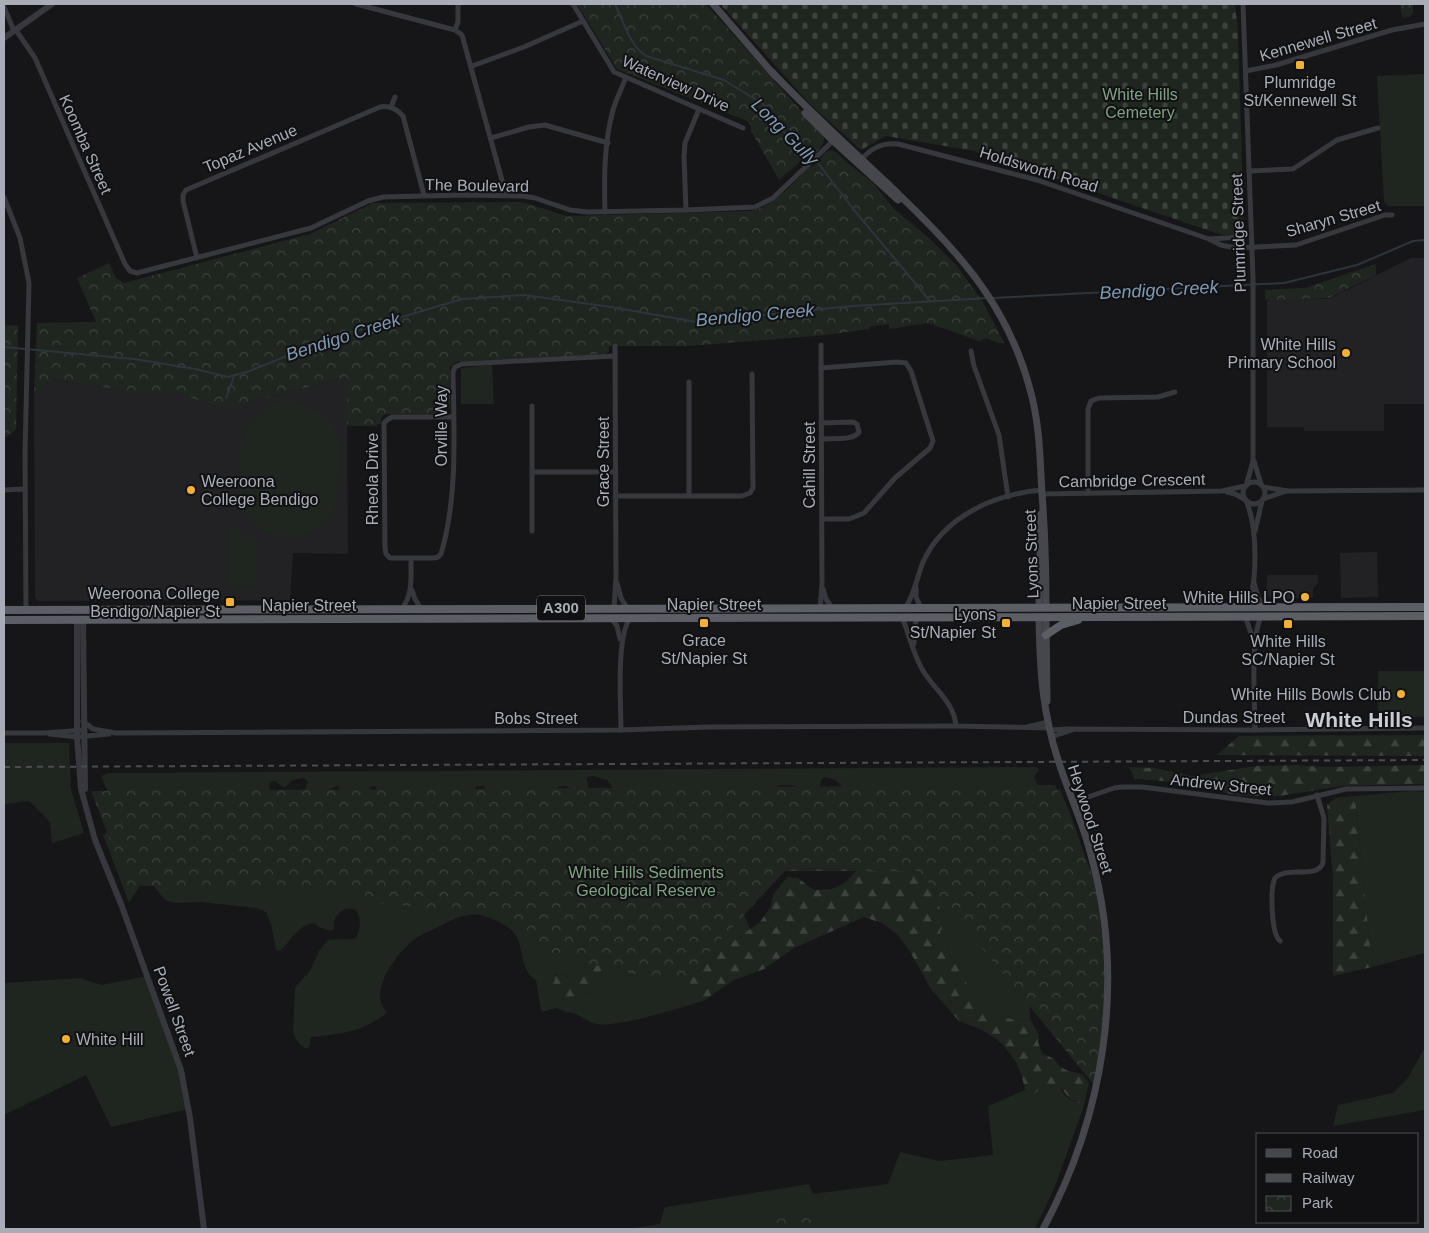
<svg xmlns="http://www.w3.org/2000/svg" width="1429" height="1233" font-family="Helvetica,sans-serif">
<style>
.built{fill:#222225}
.grass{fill:#1e261f;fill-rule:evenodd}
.forest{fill:url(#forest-firs)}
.cemetery{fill:url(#cemetery-stones)}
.park{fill:url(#park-crowns)}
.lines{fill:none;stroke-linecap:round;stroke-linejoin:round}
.stream{stroke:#2c353c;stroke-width:2}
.minor{stroke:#37383d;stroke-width:5}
.tertiary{stroke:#37383d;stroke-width:6}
.secondary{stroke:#45474d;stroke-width:7}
.trunk{stroke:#5b5e65;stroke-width:8}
.rail{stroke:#4a4c52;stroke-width:2;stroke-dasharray:6 5;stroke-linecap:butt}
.poi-dot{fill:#f2b134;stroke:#111113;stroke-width:2}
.labels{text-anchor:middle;stroke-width:4;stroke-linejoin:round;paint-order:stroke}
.shield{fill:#111113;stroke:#7b7e86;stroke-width:1}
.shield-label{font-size:15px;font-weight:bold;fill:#a8adb8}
.street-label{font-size:16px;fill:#a8adb8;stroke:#111113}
.poi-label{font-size:16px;fill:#a8adb8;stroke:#111113;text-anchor:end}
.park-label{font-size:16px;fill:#7fa381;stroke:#111113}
.water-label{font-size:18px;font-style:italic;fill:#7f9bb3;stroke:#111113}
.district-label{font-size:21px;font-weight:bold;fill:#c9ccd4;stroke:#111113}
</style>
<defs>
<pattern id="forest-firs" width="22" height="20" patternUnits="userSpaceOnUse" patternTransform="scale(1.25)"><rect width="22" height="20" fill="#1e261f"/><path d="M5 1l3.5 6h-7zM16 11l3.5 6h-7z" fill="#3c433d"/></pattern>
<pattern id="cemetery-stones" width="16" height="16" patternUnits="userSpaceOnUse" patternTransform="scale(1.25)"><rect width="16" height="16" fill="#1e261f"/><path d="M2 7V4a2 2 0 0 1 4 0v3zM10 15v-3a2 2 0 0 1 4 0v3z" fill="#3c433d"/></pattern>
<pattern id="park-crowns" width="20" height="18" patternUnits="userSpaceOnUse" patternTransform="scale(1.25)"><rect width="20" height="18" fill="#1e261f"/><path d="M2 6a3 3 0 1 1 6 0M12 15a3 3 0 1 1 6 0" fill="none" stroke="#3c433d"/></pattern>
</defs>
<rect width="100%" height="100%" fill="#161618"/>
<g class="built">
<path d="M1411 258H1425V404H1384V431H1304V427H1267V301L1277 297 1329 299Z"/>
<path d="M347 377 348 554 293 553 290 600 38 601 35 598 34 394 51 379 137 393H177L223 409Z"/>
<path d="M1377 552 1378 597 1341 598 1340 553Z"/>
<path d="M1267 575H1318V583L1313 588V598L1272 599 1267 594Z"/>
</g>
<g class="grass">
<path d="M1425 74V206H1388L1384 202 1377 76Z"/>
<path d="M492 365 494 404H461V368Z"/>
<path d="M294 401C315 407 338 422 340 446 341 455 339 464 339 473 338 486 339 498 333 510 317 542 273 545 250 518 248 515 245 513 243 509 238 496 239 481 240 468 240 459 240 450 242 441 245 423 262 406 279 402 284 401 290 401 294 401Z"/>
<path d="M228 529H241V538H258V586H228V539L233 538H228Z"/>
<rect x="1378" y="671" width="47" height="46"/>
<path d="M4 743H69L71 789 84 833 52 843 50 822 29 801 4 804Z"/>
<path d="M1037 767 1039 771 1034 776 1039 788 1048 792 1060 789C1083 842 1098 893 1100 951L1094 955 1059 958 1028 967 1026 974 1030 1013V1019L1020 1021 998 1016 977 999 968 987 961 968 954 963 940 932 945 922 935 895 940 882V877C931 872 922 866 914 860 910 857 906 852 901 850 890 846 873 850 864 840 849 822 855 781 825 777L822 779 819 789 815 791 792 785H779L770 789 750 790 746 797 744 815 734 822 730 828 731 839 721 860 712 870 711 877 716 889 721 897 743 912 750 929 721 950 691 978 689 987 694 998 703 1001C679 1008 618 1028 596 1024 590 1023 584 1018 578 1015 571 1012 564 1012 556 1008L543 1012 541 1010 536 980C519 971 525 947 514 933 507 924 494 920 484 916 468 911 453 919 440 926 430 931 418 935 410 943 396 956 381 976 380 995 380 1002 383 1008 387 1013 359 1033 343 1034 310 1037V1045L307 1049C300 1046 295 1039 293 1032L295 987 310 971 319 951 328 940C338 938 347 941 356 938 361 927 361 920 356 910 343 905 331 917 334 929L330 931 319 927 314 923C297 926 292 940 280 951L276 950 271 924 266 912 257 908 201 902 175 903 165 900 148 879 143 881 129 903 103 835 115 827 133 801 132 797 111 796 108 793 102 778 103 775 108 773ZM593 776 607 780 622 802C632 802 642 804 650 811 655 815 658 819 662 823H669C679 834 682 844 669 854L660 852H651L646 857 632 863 622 860C615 864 605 871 602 880 600 889 597 894 591 901 586 907 579 906 575 913L577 918 583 920C588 932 579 941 568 945L564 941C564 927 562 912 567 898 569 890 573 885 574 876 575 862 572 847 575 833L572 830 558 844 561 853C557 862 554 868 543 866 531 882 542 893 535 912 513 917 513 902 495 901 487 901 471 899 464 901 457 903 454 909 446 907 435 904 433 893 428 883L423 881C394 900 379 892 369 861 366 855 362 847 363 839 366 821 381 808 390 793H404L414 798 422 799 428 795 436 794 448 817 444 836 445 850 448 853 451 852 457 840 462 836 466 829 465 813 471 790 478 786H483C502 803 485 803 481 816L493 845 499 848C503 846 505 843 509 842 516 839 545 827 544 818 544 808 539 806 542 795 564 783 565 783 584 797L589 791 587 777ZM304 778 308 782 305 788 306 791C317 794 327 790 337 786L344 794 355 797 361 801 366 799 370 787 375 786 378 791 370 808 362 816 356 832 351 833 343 827 339 826 337 827 335 837 332 839H321L312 843 296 840 291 845 290 853 294 859 303 862 307 869 305 876 296 881 287 879 280 873 265 869 249 854 251 842 268 813 270 782 275 781 284 788 293 780ZM605 943 607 944 609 950 614 949 615 951 604 970 607 979 597 990 581 995 577 1002H556L549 990 555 980V975L561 974 569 977 583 971 590 954H600Z"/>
<path d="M1411 791 1425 792V953L1372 967 1355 796Z"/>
<path d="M147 976 181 1070 189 1109 111 1127 86 1075 4 1115V983L80 978 102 985Z"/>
<path d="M1425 1047V1110L1333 1126 1338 1105 1393 1093 1408 1078Z"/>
<path d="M1044 1086C1066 1084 1057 1089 1069 1099 1072 1101 1077 1102 1081 1104L1083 1109 1054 1189 1035 1229H634V1228L660 1224 664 1209 666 1207 809 1184 813 1194 888 1184 900 1152 940 1161 993 1155 988 1106 1025 1090 1033 1095Z"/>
</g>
<g class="forest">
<path d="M1425 735V756L1217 755 1239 736Z"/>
<path d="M1294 765 1327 767 1425 765V784L1342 786 1279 796H1240L1176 782 1135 779 1129 767 1154 768 1192 776 1257 766Z"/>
<path d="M1355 796 1372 967 1333 976V879L1327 805 1336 798Z"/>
<path d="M900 850 937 888 935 895 945 922 940 932 954 963 961 968 968 987 977 999 998 1016 1020 1021 1030 1019 1039 1035 1038 1042 1042 1053 1054 1059 1059 1066 1068 1071 1082 1074 1089 1083 1083 1109 1081 1104 1070 1099 1062 1089 1057 1086H1044L1033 1095 1025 1090 1022 1076 1016 1062 1005 1047 997 1039 980 1029 959 1021 931 989 909 950 897 934 882 923 864 917 794 948 764 969 734 980 703 1001 694 998 689 987 691 978 721 950 760 922 771 906 773 895 787 877 798 878 812 889 818 890 832 889 846 882 863 863Z"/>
<path d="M589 958 607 966 605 970 607 979 597 990 581 995 577 1002H556L549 990 555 980V976L560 974 569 977 583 971Z"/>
</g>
<path class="cemetery" d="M720 4H1235L1238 32 1244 234 1223 235 1210 231 974 151 886 136 861 150 809 103Z"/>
<g class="park">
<path d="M577 4H706L823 135C828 146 812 155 805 163L801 161 779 180 751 131V126L747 121 617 69Z"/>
<path d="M1400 4H1413V13L1409 17 1402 18Z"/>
<path d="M831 150 836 152 849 164 874 184 893 208 929 238 957 266 984 304 1004 343H998L986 338 979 341 928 323 889 329V324L869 327V329L827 335 689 346H609V352L605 354 455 362 450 367V407L447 412 443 414H386L381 418V424H377V426H347V377L223 409 177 393H137L52 379 34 394 37 323 96 322 77 278 109 263 116 278 124 283 310 234 373 203 522 202 567 216 751 211C776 205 793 183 810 166L812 167 826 152Z"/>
<path d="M1376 264V275L1329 298 1265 300V290L1305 288Z"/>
<path d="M18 325 16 429 4 439V326Z"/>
<path d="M1055 785 1098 888 1101 929 1110 967 1106 1045 1094 1085 919 871H785L679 984 538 952 506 915 365 902V885L128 886 91 791Z"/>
<path d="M815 1213 823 1229H716Z"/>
</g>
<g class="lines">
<g class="stream">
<path d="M615 4C623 21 630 46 646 56L724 80 763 104 790 140 808 153 818 163 854 210 930 301"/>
<path d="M993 298 1284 283 1357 265 1413 241 1425 240"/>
<path d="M4 347 134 359 195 369 228 377 247 372 332 338 462 299 524 295 611 307 696 322 852 306 988 298"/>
<path d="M226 398 234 376"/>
</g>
<g class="minor">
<path d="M356 4 455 30 462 35 506 195"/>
<path d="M573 4 614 72 743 128"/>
<path d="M1243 4 1253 278V461L1246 486"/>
<path d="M4 7 14 31"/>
<path d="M16 30 35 58 125 264 130 271 137 273 311 228 368 201 383 197 463 195 522 196 535 198 570 210 587 212 686 210 755 207 773 198 834 140"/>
<path d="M455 30 458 22V4"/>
<path d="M472 66 524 47 583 21"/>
<path d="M1246 71 1276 65 1392 30 1425 24"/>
<path d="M391 107 395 97"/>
<path d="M491 138 529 127 545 125 608 143"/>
<path d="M859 162C870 149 881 142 898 144L1037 180 1209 239 1221 245 1236 248 1296 245 1385 215H1392"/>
<path d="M1249 171 1293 169 1337 140 1378 128"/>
<path d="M4 197 20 238 29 283 25 453 26 610"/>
<path d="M686 210 684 156 685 143 699 109"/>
<path d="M605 212C604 178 604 143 613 110 616 99 622 88 626 77"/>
<path d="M1209 239 1242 237 1250 234"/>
<path d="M197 258 183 201V195L186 190 380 107C389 105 397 109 403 116L424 195"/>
<path d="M971 351 974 366 999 435 1008 497"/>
<path d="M821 368 897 362 906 363 911 371 933 441 930 448 895 478 864 513 849 519H822"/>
<path d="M689 382V496"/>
<path d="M454 417H392L387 420 384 423 385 548 386 554 390 558H434L438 557 441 554C458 496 454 432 453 372L455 367 462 364 615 356"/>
<path d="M821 423 853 422 857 424 859 432C853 441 832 438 821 439"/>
<path d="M1254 461 1261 484"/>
<path d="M532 472H616"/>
<circle cx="1254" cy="493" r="11"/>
<path d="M1263 487 1288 491 1425 490"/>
<path d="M4 490 25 489"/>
<path d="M1227 492 1235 494 1244 499"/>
<path d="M1088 493V409L1091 401 1099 398 1158 397 1175 392"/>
<path d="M1042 494 1222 491 1245 486"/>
<path d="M616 496H742L750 493 753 488 752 374"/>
<path d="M1263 499 1286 491"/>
<path d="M1246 500C1256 524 1256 553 1254 579 1253 589 1250 597 1250 607"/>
<path d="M532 531V406"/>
<path d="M1255 531 1262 501"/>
<path d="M617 583 621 598 627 608"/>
<path d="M1254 583 1258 597 1263 607"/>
<path d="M916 588V597L921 608"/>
<path d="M823 589 826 599 832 608"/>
<path d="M412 590 415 599 421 609"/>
<path d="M614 608 616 577 615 346"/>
<path d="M820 608 822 584 821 345"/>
<path d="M905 608C915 594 917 577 923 562 944 516 995 494 1042 490"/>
<path d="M402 609C413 594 411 577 411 559"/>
<path d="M1245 616 1254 642"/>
<path d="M902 617C909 634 913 653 922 669 933 689 954 701 956 726L1050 728"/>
<path d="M611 618 617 626 620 639"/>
<path d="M914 644V630L917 617"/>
<path d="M83 721 93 729 116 733 621 730 709 727 956 726"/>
<path d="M1027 727 1048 722"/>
<path d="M621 730C621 704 616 638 630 618"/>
<path d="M1050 730 1067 729 1255 730 1425 728"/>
<path d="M1255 730C1255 699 1250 643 1261 616"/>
<path d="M4 733H45L84 730"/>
<path d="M50 734 77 737 109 734"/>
<path d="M1051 737 1072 730"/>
<path d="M1074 802 1114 788 1122 787H1142L1268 803 1292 802 1346 789 1425 788"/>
<path d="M1280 941C1271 933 1270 888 1275 878 1289 865 1316 880 1323 863L1324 818 1317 795"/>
</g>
<g class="tertiary">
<path d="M4 38 52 4"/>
<path d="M77 620V737L81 789 95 840 121 904 181 1070 190 1118 204 1229"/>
<path d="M83 620 85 789"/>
</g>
<g class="secondary">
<path d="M713 4 775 76"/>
<path d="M772 72C808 110 847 146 886 182 953 247 1007 299 1031 393 1040 427 1040 460 1042 494 1045 532 1046 569 1046 607"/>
<path d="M805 113 833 141 898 200"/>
<path d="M1039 607 1041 514"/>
<path d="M1039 617C1040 670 1042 712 1059 763 1069 794 1083 823 1091 855 1126 981 1104 1116 1043 1229"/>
<path d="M1046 617 1047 701"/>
</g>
<g class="trunk">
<path d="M4 610 1425 607"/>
<path d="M4 620 1425 616"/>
<path d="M1046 635 1061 625 1078 620"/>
</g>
<path class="rail" d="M4 767 1425 760"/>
</g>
<g class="poi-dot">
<rect x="1295" y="60" width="10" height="10" rx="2.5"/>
<circle cx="1346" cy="353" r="5"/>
<circle cx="191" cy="490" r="5"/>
<circle cx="1305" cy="597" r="5"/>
<rect x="225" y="597" width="10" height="10" rx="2.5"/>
<rect x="699" y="618" width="10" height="10" rx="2.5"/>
<rect x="1001" y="618" width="10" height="10" rx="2.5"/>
<rect x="1283" y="619" width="10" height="10" rx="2.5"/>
<circle cx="1401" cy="694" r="5"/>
<circle cx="66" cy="1039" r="5"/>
</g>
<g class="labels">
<rect class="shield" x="537" y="595.5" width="48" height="25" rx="4"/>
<g class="shield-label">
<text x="561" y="613">A300</text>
</g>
<g class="street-label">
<text transform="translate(1318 39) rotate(-16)" y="6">Kennewell Street</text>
<text transform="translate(676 83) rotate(24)" y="6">Waterview Drive</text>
<text transform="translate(86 144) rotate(66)" y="6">Koomba Street</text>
<text transform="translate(250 148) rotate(-23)" y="6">Topaz Avenue</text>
<text transform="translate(1039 169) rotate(17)" y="6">Holdsworth Road</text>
<text transform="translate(477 185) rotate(1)" y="6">The Boulevard</text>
<text transform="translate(1333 218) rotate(-16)" y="6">Sharyn Street</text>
<text transform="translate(1238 233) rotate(-92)" y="6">Plumridge Street</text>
<text transform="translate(441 426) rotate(-90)" y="6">Orville Way</text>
<text transform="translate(603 462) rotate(-90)" y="6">Grace Street</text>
<text transform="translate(809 465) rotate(-90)" y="6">Cahill Street</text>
<text transform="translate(372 479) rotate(-90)" y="6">Rheola Drive</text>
<text transform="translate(1132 480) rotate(-1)" y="6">Cambridge Crescent</text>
<text transform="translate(1031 554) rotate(-92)" y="6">Lyons Street</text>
<text x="1119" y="609">Napier Street</text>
<text x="714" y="610">Napier Street</text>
<text x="309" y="611">Napier Street</text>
<text x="1234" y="723">Dundas Street</text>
<text x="536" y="724">Bobs Street</text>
<text transform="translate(1221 784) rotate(6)" y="6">Andrew Street</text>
<text transform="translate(1091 819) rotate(72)" y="6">Heywood Street</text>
<text transform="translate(175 1011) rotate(70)" y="6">Powell Street</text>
</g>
<g class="poi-label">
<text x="1300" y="88" text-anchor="middle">Plumridge<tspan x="1300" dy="18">St/Kennewell St</tspan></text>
<text x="1336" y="350">White Hills<tspan x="1336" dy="18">Primary School</tspan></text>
<text x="201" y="487" text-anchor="start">Weeroona<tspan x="201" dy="18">College Bendigo</tspan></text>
<text x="220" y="599">Weeroona College<tspan x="220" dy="18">Bendigo/Napier St</tspan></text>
<text x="1295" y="603">White Hills LPO</text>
<text x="996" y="620">Lyons<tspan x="996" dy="18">St/Napier St</tspan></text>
<text x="704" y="646" text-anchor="middle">Grace<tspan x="704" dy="18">St/Napier St</tspan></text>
<text x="1288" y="647" text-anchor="middle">White Hills<tspan x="1288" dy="18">SC/Napier St</tspan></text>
<text x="1391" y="700">White Hills Bowls Club</text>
<text x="76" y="1045" text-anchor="start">White Hill</text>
</g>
<g class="park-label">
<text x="1140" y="100">White Hills<tspan x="1140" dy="18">Cemetery</tspan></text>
<text x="646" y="878">White Hills Sediments<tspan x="646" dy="18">Geological Reserve</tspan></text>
</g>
<g class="water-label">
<text transform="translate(785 132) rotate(45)" y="6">Long Gully</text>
<text transform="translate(1159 290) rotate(-3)" y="6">Bendigo Creek</text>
<text transform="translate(755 315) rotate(-5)" y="6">Bendigo Creek</text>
<text transform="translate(343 337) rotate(-18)" y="6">Bendigo Creek</text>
</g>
<g class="district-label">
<text x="1359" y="727">White Hills</text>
</g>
</g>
<rect width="1429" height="1233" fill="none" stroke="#a8adb8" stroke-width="10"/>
<rect x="1256" y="1133" width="162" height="90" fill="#111113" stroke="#4d4f55"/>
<rect x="1266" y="1149" width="25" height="8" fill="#45474d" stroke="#4d4f55"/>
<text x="1302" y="1158" font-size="15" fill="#a8adb8">Road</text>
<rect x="1266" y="1174" width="25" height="8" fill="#4a4c52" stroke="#4d4f55"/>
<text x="1302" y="1183" font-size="15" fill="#a8adb8">Railway</text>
<rect x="1266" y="1196" width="25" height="15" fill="url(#park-crowns)" stroke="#4d4f55"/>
<text x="1302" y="1208" font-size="15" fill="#a8adb8">Park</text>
</svg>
